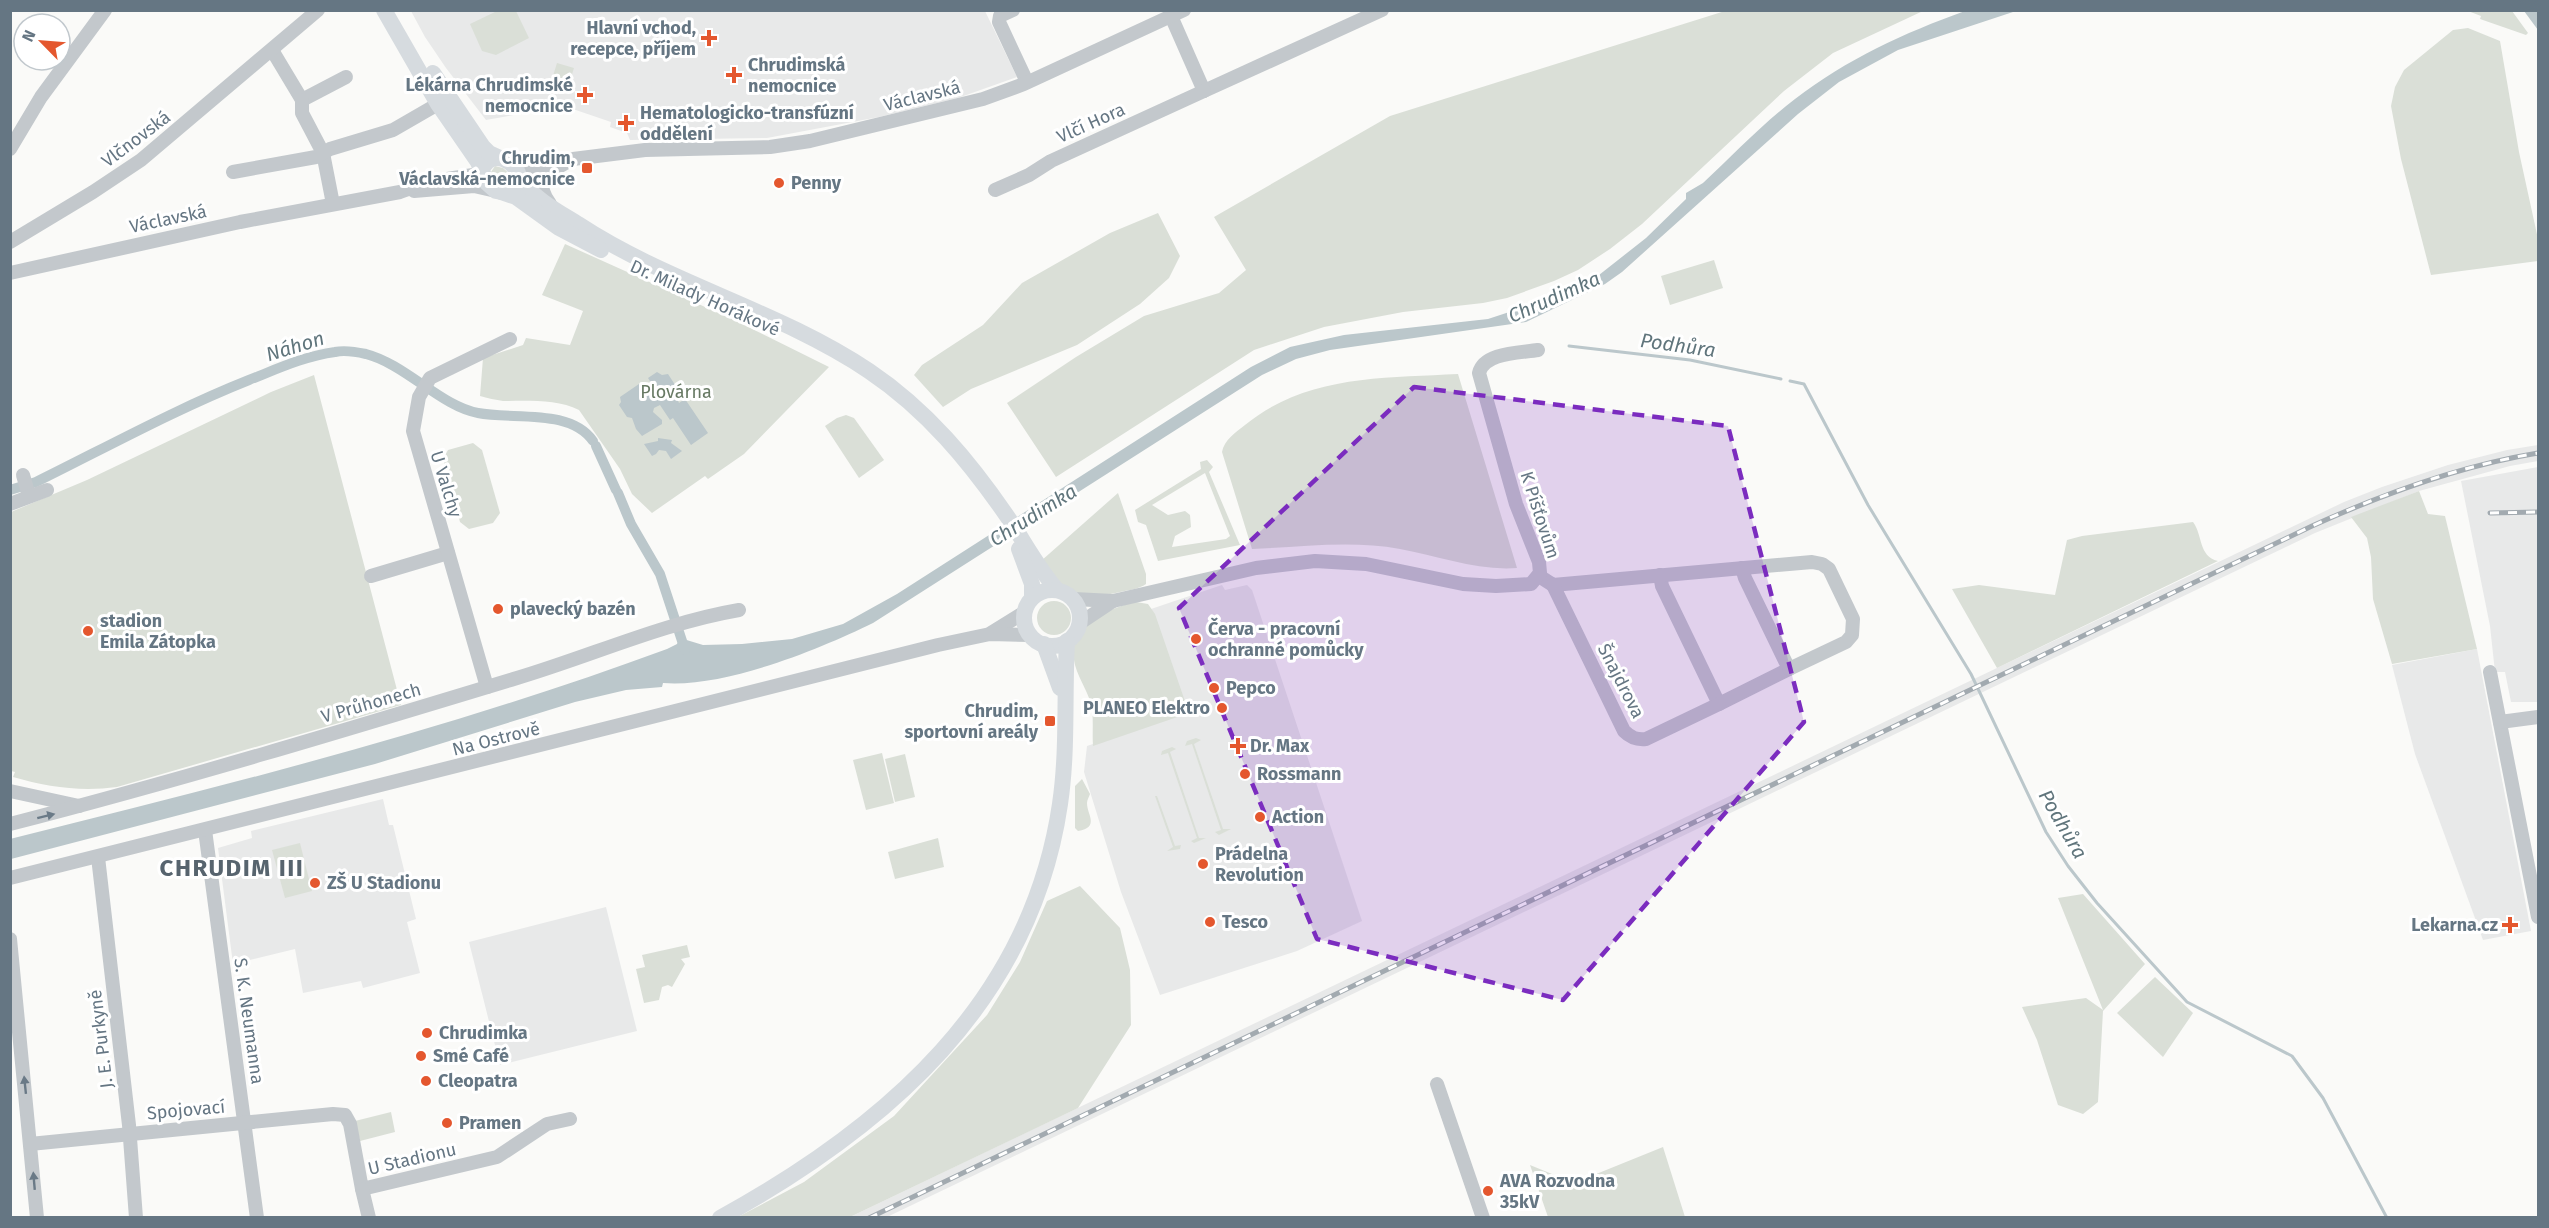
<svg xmlns="http://www.w3.org/2000/svg" width="2549" height="1228" font-family="'Fira Sans',sans-serif">
<style>
.built{fill:#e8e9e9}
.green{fill:#dadfd7;fill-rule:evenodd}
.water{fill:#bbc7cb}
.lines{fill:none;stroke-linecap:round;stroke-linejoin:round}
.stream{stroke:#bbc7cb;stroke-width:3}
.canal{stroke:#bbc7cb;stroke-width:10}
.minor{stroke:#c3c8cc;stroke-width:14}
.major{stroke:#d6dbdf;stroke-width:16}
.rail-casing{stroke:#a2aab0;stroke-width:5}
.rail{stroke:#fff;stroke-width:3;stroke-dasharray:9;stroke-linecap:butt}
.oneway{fill:#6a7a87}
.marked{fill:#7b2cbf;fill-opacity:0.2;stroke:#7b2cbf;stroke-width:4.5;stroke-dasharray:12 8;stroke-linejoin:round}
.poi-dot{fill:#e4572e;stroke:#fff;stroke-width:2}
.labels{text-anchor:middle;stroke-width:6;stroke-linejoin:round;paint-order:stroke}
.poi-label{font-size:18px;font-weight:bold;fill:#657683;stroke:#fff;text-anchor:start}
.street-label{font-size:18px;fill:#657683;stroke:#fff}
.park-label{font-size:18px;fill:#687a64;stroke:#fff}
.water-label{font-size:20px;font-style:italic;fill:#60757c;stroke:#fff}
.district-label{font-size:24px;font-weight:bold;letter-spacing:1.5px;fill:#57646e;stroke:#fff}
</style>
<rect width="100%" height="100%" fill="#fafaf8"/>
<g class="built">
<path d="M411 11H985L1017 77 958 98 879 117 767 138 630 140 627 133 610 127 611 122 564 106 486 120 446 68 425 37Z"/>
<path d="M2538 445V461L2510 466 2419 491 2315 533 887 1217H850L2344 502 2382 487 2448 465 2507 450Z"/>
<path d="M2538 467V702H2511L2505 672H2495L2490 626 2461 481Z"/>
<path d="M1222 585 1225 590 1247 585 1252 590 1362 921 1297 951 1160 995 1121 892 1084 772 1087 746 1126 733 1151 609Z"/>
<path d="M2477 649 2531 931 2483 940 2415 754 2392 665Z"/>
<path d="M383 799 389 825H393L416 919 407 922 420 973 363 988 361 981 303 993 295 949 233 964 218 848 252 838 251 831Z"/>
<path d="M606 907 637 1031 500 1065 469 942Z"/>
</g>
<g class="green">
<path d="M497 11H516L529 38 496 55 482 51 470 24Z"/>
<path d="M1725 11H1923L1833 53 1784 91 1642 224 1610 249 1578 270 1554 281 1507 298 1483 303 1403 312 1324 327 1254 350 1056 477 1007 403 1076 357 1144 316 1219 293 1246 270 1214 217 1390 116Z"/>
<path d="M2468 11H2512L2528 33 2526 35 2480 19 2481 16Z"/>
<path d="M2468 28 2500 41 2519 152 2538 239V261L2431 275 2401 159 2391 106 2395 87 2404 70 2453 30Z"/>
<path d="M557 63 574 68 569 84 552 79Z"/>
<path d="M495 166 503 168 510 174 509 183 503 185 495 181 491 172Z"/>
<path d="M1158 213 1180 256 1169 278 1140 304 1077 345 971 389 943 407 914 375 922 365 983 325 1022 283 1110 233Z"/>
<path d="M565 244 734 320 829 367 744 454 708 479 705 476 652 513 632 494 620 469 579 410C557 399 527 401 503 401 496 400 487 398 480 396L483 358 523 345 526 338 570 345 583 311 542 295Z"/>
<path d="M1714 260 1723 288 1670 305 1661 276Z"/>
<path d="M1458 374 1517 568C1477 571 1439 556 1400 549 1352 540 1301 547 1252 549L1222 452C1224 440 1236 432 1245 425 1306 375 1383 378 1458 374Z"/>
<path d="M314 375 401 705 117 787C81 792 47 787 13 777L15 772 11 771V512L87 480 271 392Z"/>
<path d="M846 415 854 418 884 460 859 478 825 426 837 418Z"/>
<path d="M473 443 482 450 500 513 493 523 469 529 460 522 443 459 448 450Z"/>
<path d="M1207 460 1213 467 1209 472 1240 545 1158 561 1146 525 1138 522 1135 510 1201 469 1200 462ZM1205 473 1230 536 1226 539 1172 547 1175 536 1191 527 1190 515 1185 511 1168 515 1152 505Z"/>
<path d="M2419 491 2428 514 2445 516 2477 649 2392 664 2373 599 2371 557 2367 538 2351 517Z"/>
<path d="M1118 493 1146 574V584C1139 589 1129 590 1120 592 1075 602 1069 594 1041 561Z"/>
<path d="M2193 522C2203 535 2198 556 2218 561L1997 668 1952 589 1979 585 2055 595 2067 540 2082 536Z"/>
<circle cx="1054" cy="618" r="17"/>
<path d="M1136 602 1148 604 1155 614 1189 713 1093 746C1092 733 1094 717 1091 704 1087 689 1076 675 1074 660 1068 627 1110 607 1136 602Z"/>
<path d="M1196 738 1201 740 1194 744 1223 829H1231L1219 835 1215 832 1221 830 1192 744 1185 746 1187 741Z"/>
<path d="M1172 747 1176 749 1170 752 1199 838H1206L1194 843 1191 841 1197 838 1168 753 1161 755 1162 751Z"/>
<path d="M882 753 894 803 866 810 853 760Z"/>
<path d="M905 754 915 797 895 802 885 759Z"/>
<path d="M1082 779 1090 794C1089 797 1087 800 1087 803 1087 815 1100 827 1078 831L1075 828V786Z"/>
<path d="M1155 796H1157L1175 846 1181 845 1180 849 1167 851 1173 847Z"/>
<path d="M938 838 944 867 895 879 888 852Z"/>
<path d="M300 843 312 891 285 898 272 850Z"/>
<path d="M1080 886 1120 928 1130 970 1131 1025 1078 1108 850 1217 736 1218 804 1182 894 1116 987 1015 1020 962 1047 901Z"/>
<path d="M2083 894 2145 964 2103 1011 2098 1102 2083 1114 2058 1105 2037 1040 2022 1007 2086 998 2103 1010 2058 898Z"/>
<path d="M687 945 690 957 681 959 685 964 672 987 668 985 662 987 659 1000 644 1003 636 969 645 967 642 955Z"/>
<path d="M2155 977 2193 1013 2163 1057 2117 1013Z"/>
<path d="M391 1112 395 1132 360 1141 355 1121Z"/>
<path d="M1663 1147 1685 1217H1548L1530 1165 1574 1183Z"/>
</g>
<g class="water">
<path d="M1965 11H2016L1898 50 1839 82 1798 114 1622 272 1605 284 1526 322 1330 350 1296 359 1262 375 873 623C818 650 724 688 663 683L662 687 626 690 575 702 375 764 11 859 10 839C232 784 453 728 667 649L677 644 680 638 703 645 742 644 792 639 843 624 897 594 1251 367 1290 347 1344 335 1488 319 1558 296 1599 275 1646 238 1686 199V193L1703 183C1733 155 1762 124 1795 99 1847 59 1904 33 1965 11Z"/>
<path d="M2524 11H2538V30Z"/>
<path d="M657 372 662 375 668 374 681 394 677 398 679 403 685 399 708 433 691 445 673 418 670 420 660 405 654 408 653 412 662 420V424L642 436 636 429 632 418 627 417 619 405 621 402 620 397 639 384 645 394 653 386 648 378Z"/>
<path d="M658 438 672 440 671 443 682 451 671 459 666 451 659 450 656 454 652 456 644 444 658 441Z"/>
</g>
<g class="lines">
<g class="stream">
<path d="M1569 346 1690 360 1781 379"/>
<path d="M1790 381 1804 384 1868 505 1971 674 2046 832 2068 866 2097 903 2187 1002 2292 1056 2323 1098 2387 1218"/>
</g>
<g class="canal">
<path d="M596 446 616 490"/>
<path d="M10 490 36 482C107 447 176 409 249 380 277 369 305 356 335 352 344 350 357 352 366 354 405 364 442 407 478 413 513 420 570 408 593 441"/>
<path d="M618 493 631 524 660 574 685 650"/>
</g>
<g class="minor">
<path d="M1013 10 1000 16 999 22 1027 82"/>
<path d="M1171 16 1204 91 1382 10"/>
<path d="M272 50 302 100 346 77"/>
<path d="M302 100V113L323 153 333 204"/>
<path d="M10 149 41 97 105 10"/>
<path d="M504 159 517 161 573 159 645 150 770 147 810 141 983 99 1024 84 1184 10"/>
<path d="M233 172 316 157 330 149 393 130 438 104"/>
<path d="M520 180 533 170 550 164"/>
<path d="M995 190 1029 175 1051 161 1204 91"/>
<path d="M414 191 474 186 496 191"/>
<path d="M550 204C531 178 550 172 571 160"/>
<path d="M10 242 93 192 141 160 318 10"/>
<path d="M10 273 240 222 400 192 428 182 473 175 482 170"/>
<path d="M23 475 29 496"/>
<path d="M10 504 47 490"/>
<path d="M1660 575 1662 586 1719 704 1789 669 1745 578 1742 568"/>
<path d="M371 576 448 553"/>
<path d="M1539 576 1553 585 1812 562 1822 564 1829 569 1853 619 1852 635 1846 642 1789 669"/>
<path d="M1553 585 1624 731C1631 738 1637 740 1646 739L1719 704"/>
<path d="M1074 599 1113 601 1256 568 1315 561 1366 564 1463 584 1496 586 1531 584 1540 573 1539 562 1516 504 1479 373C1484 352 1521 353 1538 350"/>
<path d="M1080 623 1113 601"/>
<path d="M991 633 1025 612"/>
<path d="M2490 672 2538 917"/>
<path d="M487 687 413 431 419 397 430 378 510 339"/>
<path d="M2500 722 2538 717"/>
<path d="M10 791 79 806"/>
<path d="M10 824C181 780 349 729 517 678 591 656 663 623 739 610"/>
<path d="M205 830 257 1218"/>
<path d="M98 857 129 1125 136 1218"/>
<path d="M10 878 938 645 990 634 1030 635"/>
<path d="M10 939 37 1218"/>
<path d="M1437 1084 1483 1218"/>
<path d="M30 1144 333 1114 345 1115 350 1124 362 1189 497 1157 547 1124 570 1119"/>
<path d="M362 1189 369 1218"/>
</g>
<g class="major">
<path d="M384 10 438 104 478 162 487 183 496 191 507 193 515 190 520 180C518 161 491 147 482 170"/>
<path d="M433 73 483 147 489 153 500 158"/>
<path d="M520 180C535 199 557 211 578 224 669 284 778 310 869 371 927 410 970 462 1009 519 1025 543 1038 568 1057 590"/>
<path d="M501 192 516 197 559 228 601 250"/>
<path d="M1019 549 1032 584V598"/>
<circle cx="1052" cy="618" r="28"/>
<path d="M1044 644 1060 688"/>
<path d="M720 1218C886 1127 1031 1002 1060 804 1068 750 1064 696 1067 641"/>
</g>
<defs>
<g id="rail">
<path d="M2490 513 2538 512"/>
<path d="M869 1218 2312 526C2385 493 2459 466 2538 453"/>
</g>
</defs>
<use href="#rail" class="rail-casing"/>
<use href="#rail" class="rail"/>
</g>
<defs><path id="oneway-solid" d="M-6-.8H1V-3.2L6.5 0L1 3.2V.8H-6Z" transform="scale(1.5)"/></defs>
<g class="oneway">
<use href="#oneway-solid" transform="translate(46 816) rotate(-14)"/>
<use href="#oneway-solid" transform="translate(25 1085) rotate(-96)"/>
<use href="#oneway-solid" transform="translate(34 1181) rotate(-95)"/>
</g>
<path class="marked" d="M1414 387 1728 426 1804 722 1563 1000 1317 939 1179 608Z"/>
<g class="poi-dot">
<path d="M706 29h6v6h6v6h-6v6h-6v-6h-6v-6h6z"/>
<path d="M731 66h6v6h6v6h-6v6h-6v-6h-6v-6h6z"/>
<path d="M582 86h6v6h6v6h-6v6h-6v-6h-6v-6h6z"/>
<path d="M623 114h6v6h6v6h-6v6h-6v-6h-6v-6h6z"/>
<rect x="581" y="162" width="12" height="12" rx="3"/>
<circle cx="779" cy="183" r="6"/>
<circle cx="498" cy="609" r="6"/>
<circle cx="88" cy="631" r="6"/>
<circle cx="1196" cy="639" r="6"/>
<circle cx="1214" cy="688" r="6"/>
<circle cx="1222" cy="708" r="6"/>
<rect x="1044" y="715" width="12" height="12" rx="3"/>
<path d="M1235 737h6v6h6v6h-6v6h-6v-6h-6v-6h6z"/>
<circle cx="1245" cy="774" r="6"/>
<circle cx="1260" cy="817" r="6"/>
<circle cx="1203" cy="864" r="6"/>
<circle cx="315" cy="883" r="6"/>
<circle cx="1210" cy="922" r="6"/>
<path d="M2507 916h6v6h6v6h-6v6h-6v-6h-6v-6h6z"/>
<circle cx="427" cy="1033" r="6"/>
<circle cx="421" cy="1056" r="6"/>
<circle cx="426" cy="1081" r="6"/>
<circle cx="447" cy="1123" r="6"/>
<circle cx="1488" cy="1191" r="6"/>
</g>
<g class="labels">
<g class="poi-label">
<text x="696" y="34" text-anchor="end">Hlavní vchod,<tspan x="696" dy="21">recepce, příjem</tspan></text>
<text x="748" y="71">Chrudimská<tspan x="748" dy="21">nemocnice</tspan></text>
<text x="573" y="91" text-anchor="end">Lékárna Chrudimské<tspan x="573" dy="21">nemocnice</tspan></text>
<text x="640" y="119">Hematologicko-transfúzní<tspan x="640" dy="21">oddělení</tspan></text>
<text x="575" y="164" text-anchor="end">Chrudim,<tspan x="575" dy="21">Václavská-nemocnice</tspan></text>
<text x="791" y="189">Penny</text>
<text x="510" y="615">plavecký bazén</text>
<text x="100" y="627">stadion<tspan x="100" dy="21">Emila Zátopka</tspan></text>
<text x="1208" y="635">Červa - pracovní<tspan x="1208" dy="21">ochranné pomůcky</tspan></text>
<text x="1226" y="694">Pepco</text>
<text x="1210" y="714" text-anchor="end">PLANEO Elektro</text>
<text x="1038" y="717" text-anchor="end">Chrudim,<tspan x="1038" dy="21">sportovní areály</tspan></text>
<text x="1250" y="752">Dr. Max</text>
<text x="1257" y="780">Rossmann</text>
<text x="1272" y="823">Action</text>
<text x="1215" y="860">Prádelna<tspan x="1215" dy="21">Revolution</tspan></text>
<text x="327" y="889">ZŠ U Stadionu</text>
<text x="1222" y="928">Tesco</text>
<text x="2498" y="931" text-anchor="end">Lekarna.cz</text>
<text x="439" y="1039">Chrudimka</text>
<text x="433" y="1062">Smé Café</text>
<text x="438" y="1087">Cleopatra</text>
<text x="459" y="1129">Pramen</text>
<text x="1500" y="1187">AVA Rozvodna<tspan x="1500" dy="21">35kV</tspan></text>
</g>
<g class="street-label">
<text transform="translate(922 96) rotate(-14)" y="6">Václavská</text>
<text transform="translate(1091 123) rotate(-24)" y="6">Vlčí Hora</text>
<text transform="translate(136 139) rotate(-37)" y="6">Vlčnovská</text>
<text transform="translate(168 219) rotate(-12)" y="6">Václavská</text>
<text transform="translate(705 298) rotate(24)" y="6">Dr. Milady Horákové</text>
<text transform="translate(446 484) rotate(73)" y="6">U Valchy</text>
<text transform="translate(1540 515) rotate(72)" y="6">K Píšťovům</text>
<text transform="translate(1621 681) rotate(63)" y="6">Šnajdrova</text>
<text transform="translate(371 703) rotate(-16)" y="6">V Průhonech</text>
<text transform="translate(496 739) rotate(-14)" y="6">Na Ostrově</text>
<text transform="translate(249 1021) rotate(82)" y="6">S. K. Neumanna</text>
<text transform="translate(101 1039) rotate(-97)" y="6">J. E. Purkyně</text>
<text transform="translate(186 1110) rotate(-5)" y="6">Spojovací</text>
<text transform="translate(412 1159) rotate(-13)" y="6">U Stadionu</text>
</g>
<g class="park-label">
<text x="676" y="398">Plovárna</text>
</g>
<g class="water-label">
<text transform="translate(1554 297) rotate(-24)" y="7">Chrudimka</text>
<text transform="translate(1678 345) rotate(8)" y="7">Podhůra</text>
<text transform="translate(295 346) rotate(-17)" y="7">Náhon</text>
<text transform="translate(1033 515) rotate(-32)" y="7">Chrudimka</text>
<text transform="translate(2063 824) rotate(60)" y="7">Podhůra</text>
</g>
<g class="district-label">
<text x="232" y="876">CHRUDIM III</text>
</g>
</g>
<rect width="2549" height="1228" fill="none" stroke="#657683" stroke-width="24"/>
<g transform="translate(42 42) rotate(295)"><circle r="28" fill="#ffffff" stroke="#c1c8cd" stroke-width="1.5"/>
<path d="M0-4.5L10 22L0 15L-10 22Z" fill="#e4572e"/>
<text y="-9" font-size="16" font-weight="bold" text-anchor="middle" fill="#657683">N</text>
</g>
</svg>
